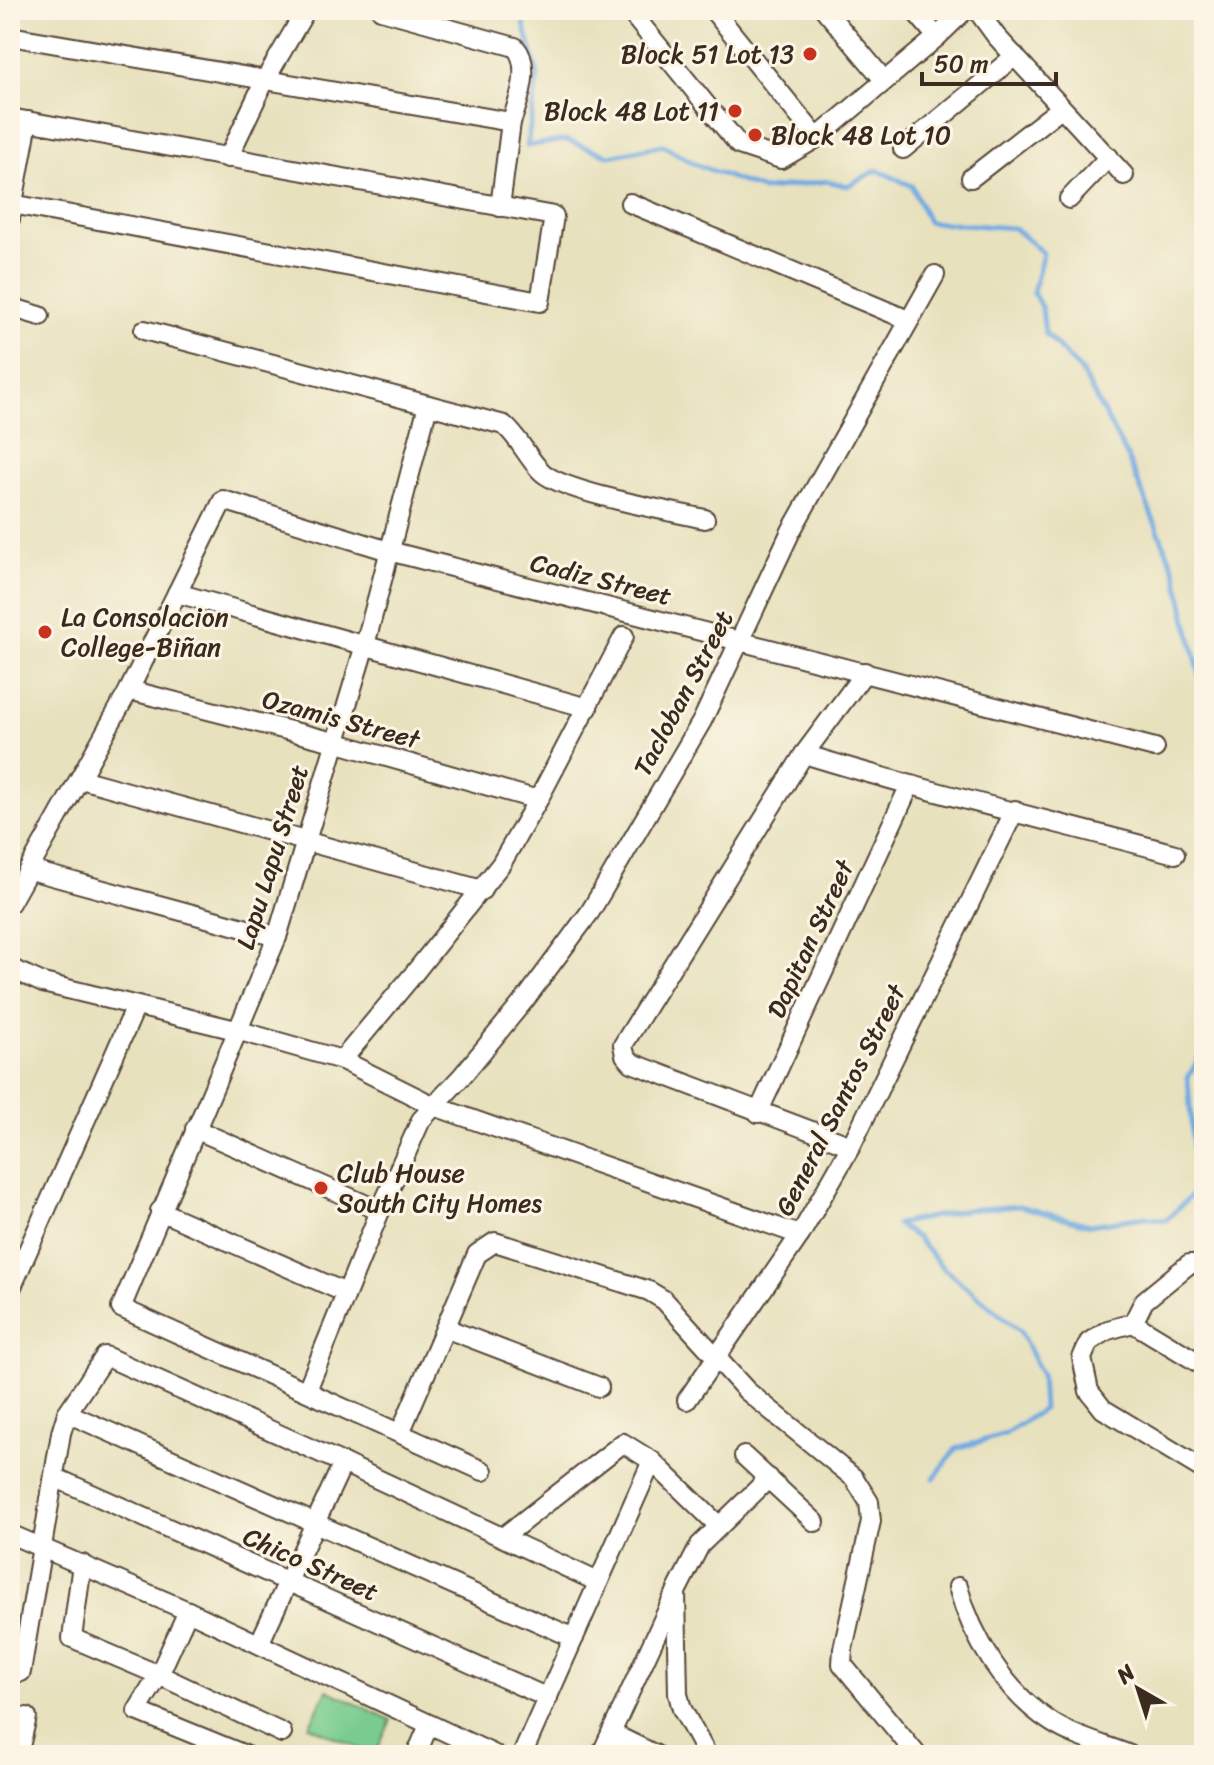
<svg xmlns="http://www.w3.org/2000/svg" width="1214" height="1765" font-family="Sriracha,sans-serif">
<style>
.green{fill:#79cc8e;stroke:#5a7b56;stroke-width:2}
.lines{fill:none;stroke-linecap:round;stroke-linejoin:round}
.stream{stroke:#71aae0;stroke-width:5}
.minor-casing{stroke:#554536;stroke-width:22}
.minor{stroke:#fff;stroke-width:18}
.poi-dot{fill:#c8321e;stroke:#fcf5e5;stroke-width:3}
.labels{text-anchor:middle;stroke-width:6;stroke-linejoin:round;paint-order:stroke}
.poi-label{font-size:26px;fill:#3b2a1e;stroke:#fcf5e5;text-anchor:start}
.street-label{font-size:26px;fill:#3b2a1e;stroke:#fcf5e5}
</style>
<rect width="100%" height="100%" fill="#fcf5e5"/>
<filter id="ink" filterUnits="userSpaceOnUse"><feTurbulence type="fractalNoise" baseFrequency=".0125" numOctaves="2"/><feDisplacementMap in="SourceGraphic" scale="16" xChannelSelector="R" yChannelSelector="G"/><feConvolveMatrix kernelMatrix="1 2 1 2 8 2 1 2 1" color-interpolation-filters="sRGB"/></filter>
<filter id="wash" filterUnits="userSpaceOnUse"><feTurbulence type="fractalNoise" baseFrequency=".006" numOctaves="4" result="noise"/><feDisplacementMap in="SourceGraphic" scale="32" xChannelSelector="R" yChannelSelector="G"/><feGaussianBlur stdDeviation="1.8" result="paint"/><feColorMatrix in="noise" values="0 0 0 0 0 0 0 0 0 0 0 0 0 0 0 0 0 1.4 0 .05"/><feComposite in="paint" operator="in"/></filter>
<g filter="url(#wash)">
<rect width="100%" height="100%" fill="#e7e1be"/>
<path class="green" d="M327 1690 391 1720 375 1755 309 1726Z"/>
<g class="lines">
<g class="stream">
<path d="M444 10H450"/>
<path d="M520 10 538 75 527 146 566 140 610 156 663 145 695 164 763 190 827 181 847 186 877 170 912 186 928 222 1014 228 1043 253 1033 292 1042 309 1045 333 1081 371 1126 454 1176 573 1204 694"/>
<path d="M934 1478 956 1449 1005 1434 1043 1409 1041 1374 1020 1331 942 1267 917 1238 897 1224 966 1210 1019 1206 1090 1225 1144 1217 1166 1220 1196 1191 1188 1078 1204 1048"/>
</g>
</g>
</g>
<g filter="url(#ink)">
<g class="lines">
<defs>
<g id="minor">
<path d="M629 10 739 145 781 159 817 138 937 37 965 10"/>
<path d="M825 10 884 80"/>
<path d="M914 10 937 37"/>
<path d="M977 10 996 36 1124 175"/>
<path d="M714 11 817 138"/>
<path d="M10 36 511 122C519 101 532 65 515 47L381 10"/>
<path d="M10 118 554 216 540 302 12 204"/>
<path d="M903 149 1015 56"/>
<path d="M228 158 265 80 306 10"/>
<path d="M971 178 1061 108"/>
<path d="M1069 199 1109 157"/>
<path d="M630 203 908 320"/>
<path d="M500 207 511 122"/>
<path d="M10 219 28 121"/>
<path d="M10 307 40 316"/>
<path d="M144 330 504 425C520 438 528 460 543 473 567 493 669 511 705 519"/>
<path d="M428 405 365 645 277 937 121 1308 483 1471"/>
<path d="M177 593 588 708"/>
<path d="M129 690 334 742 538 800"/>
<path d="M804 754C927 792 1052 821 1175 854"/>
<path d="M81 779 482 890"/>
<path d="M30 870 277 937"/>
<path d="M10 903 129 690 223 500 389 551 1155 748"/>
<path d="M10 968 43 983 240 1031 342 1060 434 1106 800 1235"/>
<path d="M342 1060 412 976 501 864 538 800 624 636"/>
<path d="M758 1113 909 787"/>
<path d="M195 1129 380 1211"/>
<path d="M851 1146 632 1063 625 1055 623 1045 804 754 865 672"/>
<path d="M160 1211 346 1293"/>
<path d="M1204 1264H1189L1144 1301 1133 1323 1108 1330 1089 1342 1082 1358 1089 1391 1103 1409 1204 1470"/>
<path d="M10 1291 136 1006"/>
<path d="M1133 1323 1204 1366"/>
<path d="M445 1328 599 1387"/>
<path d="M307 1390 380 1211 421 1120 462 1076 527 997 590 912 702 721 791 531 935 275"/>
<path d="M687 1400 800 1235 851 1146 1015 810"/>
<path d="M67 1413 574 1638"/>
<path d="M400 1433 477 1254 495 1242 649 1291 664 1300 747 1391 854 1478 869 1502 871 1521 843 1649 842 1664 917 1755"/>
<path d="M744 1456 815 1522"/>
<path d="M54 1477 548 1698"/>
<path d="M10 1534 188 1611 495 1755"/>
<path d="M503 1537 623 1443 652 1461 719 1526"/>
<path d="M82 1564 72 1638 159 1675 282 1733"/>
<path d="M958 1587C972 1638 1006 1693 1051 1722 1074 1737 1105 1745 1130 1755"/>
<path d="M188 1611 159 1675 137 1711 245 1755"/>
<path d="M259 1644 343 1463"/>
<path d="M21 1672 61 1433 67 1413 105 1356 343 1463 598 1582"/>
<path d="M611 1733 656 1755"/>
<path d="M18 1755 27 1717"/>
<path d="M416 1755 429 1725"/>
<path d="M522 1755 652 1461"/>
<path d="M601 1755 673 1598"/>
<path d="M707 1755 682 1709 678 1694 676 1592 700 1545 769 1478"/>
</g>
</defs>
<use href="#minor" class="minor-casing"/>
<use href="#minor" class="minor"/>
</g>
</g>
<g class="poi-dot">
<circle cx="810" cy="54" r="8"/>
<circle cx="735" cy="111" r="8"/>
<circle cx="755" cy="135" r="8"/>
<circle cx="45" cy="632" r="8"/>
<circle cx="321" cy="1188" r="8"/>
</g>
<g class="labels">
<g class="poi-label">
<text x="794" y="63" text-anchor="end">Block 51 Lot 13</text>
<text x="719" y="120" text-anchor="end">Block 48 Lot 11</text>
<text x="771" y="144">Block 48 Lot 10</text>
<text x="61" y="626">La Consolacion<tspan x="61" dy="30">College-Biñan</tspan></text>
<text x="337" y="1182">Club House<tspan x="337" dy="30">South City Homes</tspan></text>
</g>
<g class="street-label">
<text transform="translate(601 579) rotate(14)" y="9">Cadiz Street</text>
<text transform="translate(683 693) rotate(-62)" y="9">Tacloban Street</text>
<text transform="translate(341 719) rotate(15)" y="9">Ozamis Street</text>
<text transform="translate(272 857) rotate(-73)" y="9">Lapu Lapu Street</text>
<text transform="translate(810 939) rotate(-65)" y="9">Dapitan Street</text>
<text transform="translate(840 1100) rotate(-63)" y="9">General Santos Street</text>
<text transform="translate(311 1564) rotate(24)" y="9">Chico Street</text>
</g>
</g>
<rect width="1214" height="1765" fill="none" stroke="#fcf5e5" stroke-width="40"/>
<g transform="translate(1138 1689) rotate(321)" stroke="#fcf5e5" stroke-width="6" paint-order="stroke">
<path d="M0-6L14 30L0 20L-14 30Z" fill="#3b2a1e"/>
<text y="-12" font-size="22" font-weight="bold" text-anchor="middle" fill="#3b2a1e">N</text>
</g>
<path d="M922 72v12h134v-12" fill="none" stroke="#3b2a1e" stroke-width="4"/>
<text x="934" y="72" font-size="24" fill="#3b2a1e" stroke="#fcf5e5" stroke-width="6" paint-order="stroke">50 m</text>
</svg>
